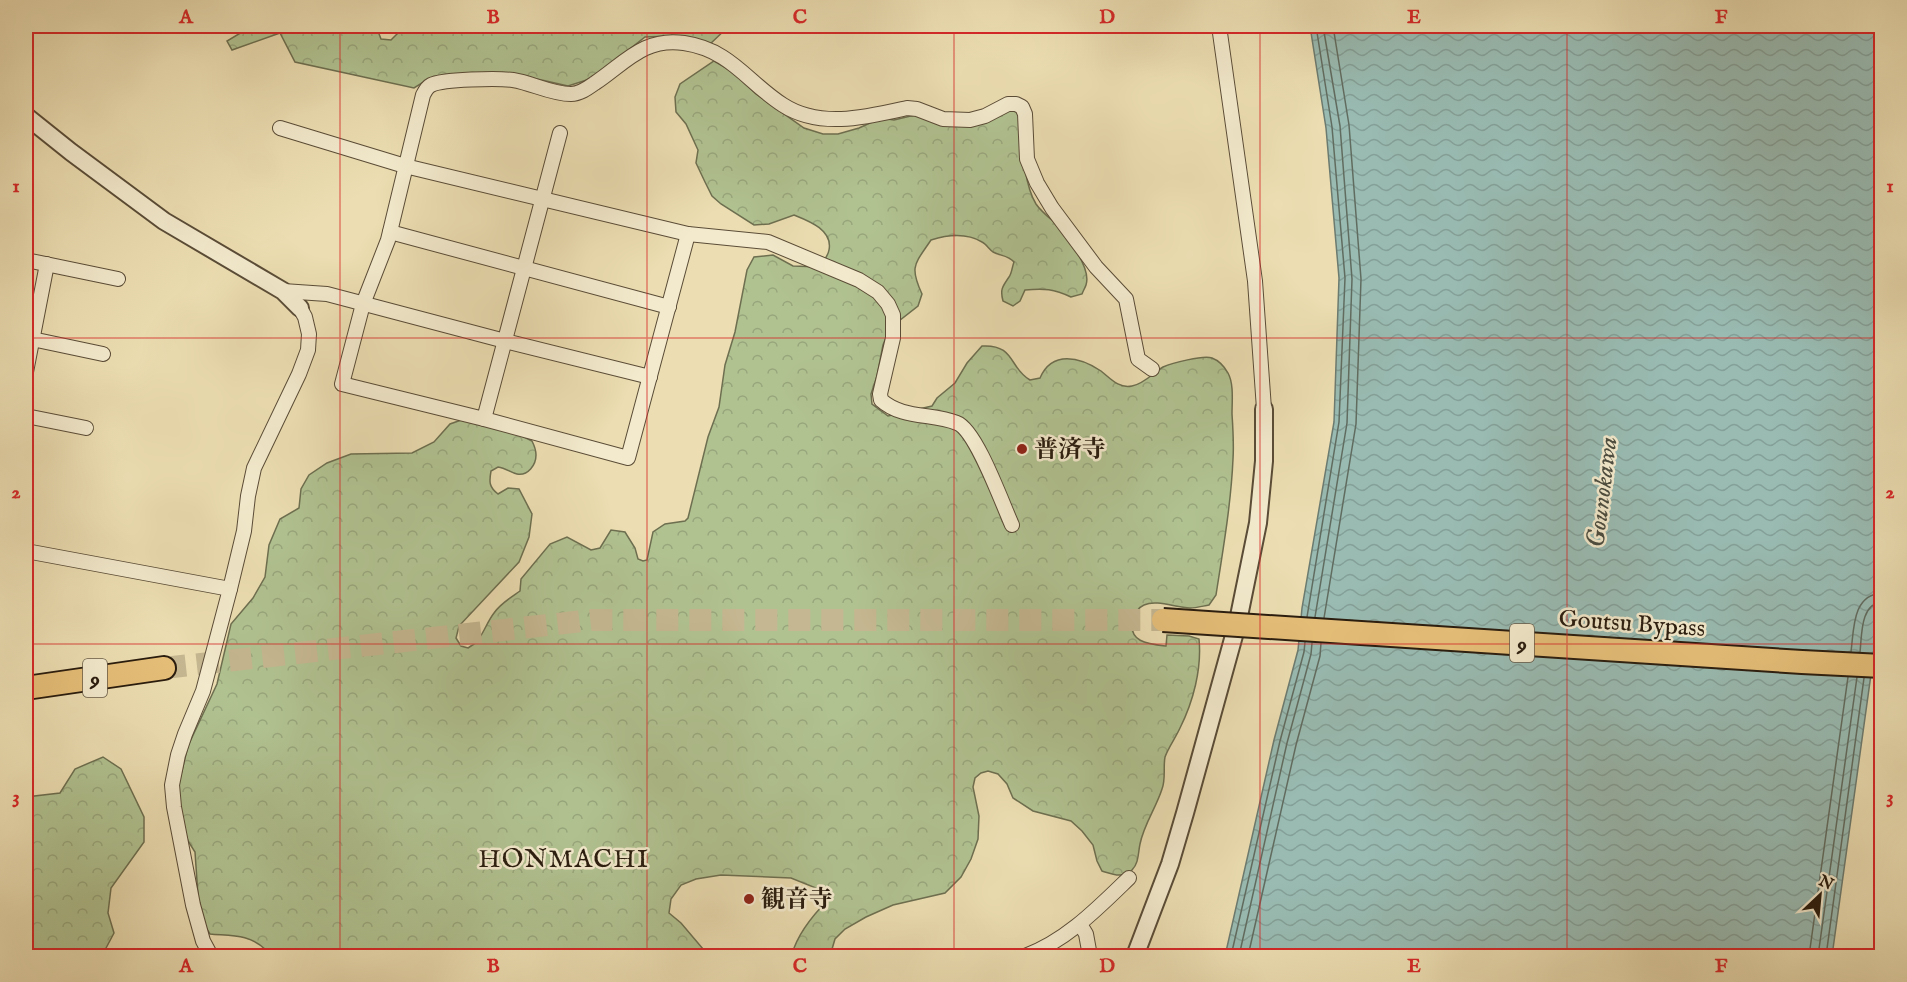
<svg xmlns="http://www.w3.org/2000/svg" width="1907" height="982" font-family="'IM FELL English','Noto Serif JP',serif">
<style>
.forest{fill:url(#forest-crowns);stroke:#6d6f50;stroke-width:1.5}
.water{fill:url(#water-waves);stroke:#6c7b70;stroke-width:1.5}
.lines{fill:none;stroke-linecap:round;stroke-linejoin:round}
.shore{stroke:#616c60;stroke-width:1.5}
.trunk-tunnel{stroke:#c5b791;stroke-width:22;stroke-dasharray:22 11;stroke-linecap:butt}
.minor-casing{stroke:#5a4c37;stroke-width:16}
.tertiary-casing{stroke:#5a4c37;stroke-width:20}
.trunk-casing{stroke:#291c0e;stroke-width:26}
.minor{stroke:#f3eacd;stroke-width:14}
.tertiary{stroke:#f3eacd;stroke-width:16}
.trunk{stroke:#e6bf79;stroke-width:22}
.trunk-bridge-casing{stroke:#291c0e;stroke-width:26;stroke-linecap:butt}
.trunk-bridge{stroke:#e6bf79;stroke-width:22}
.grid{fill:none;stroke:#d62828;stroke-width:1.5;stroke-opacity:0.55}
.poi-dot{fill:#8f2418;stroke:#f3eacd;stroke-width:2}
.labels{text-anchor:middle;stroke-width:5;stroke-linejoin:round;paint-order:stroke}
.shield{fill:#f3eacd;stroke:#665a47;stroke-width:1.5}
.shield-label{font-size:22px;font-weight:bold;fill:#291c0e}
.poi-label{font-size:24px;font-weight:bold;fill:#291c0e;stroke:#f3eacd;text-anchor:start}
.street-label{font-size:24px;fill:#291c0e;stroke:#f3eacd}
.water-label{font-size:26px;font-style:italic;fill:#4b4c3f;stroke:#f3eacd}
.neighbourhood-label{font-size:26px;letter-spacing:1.5px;fill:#291c0e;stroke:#f3eacd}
.neatline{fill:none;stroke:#d62828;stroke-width:2}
.grid-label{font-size:20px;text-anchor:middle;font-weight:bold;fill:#d62828}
</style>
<defs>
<pattern id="forest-crowns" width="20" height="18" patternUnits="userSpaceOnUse" patternTransform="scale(1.5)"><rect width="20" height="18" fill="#b1c291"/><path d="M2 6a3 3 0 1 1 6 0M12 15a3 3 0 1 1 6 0" fill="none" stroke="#98a67c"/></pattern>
<pattern id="water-waves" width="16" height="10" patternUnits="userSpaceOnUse" patternTransform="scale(1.5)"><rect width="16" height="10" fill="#99bbb2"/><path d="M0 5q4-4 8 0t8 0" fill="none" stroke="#84a098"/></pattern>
</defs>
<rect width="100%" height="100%" fill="#ecdeb2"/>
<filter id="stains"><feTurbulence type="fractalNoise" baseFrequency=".00333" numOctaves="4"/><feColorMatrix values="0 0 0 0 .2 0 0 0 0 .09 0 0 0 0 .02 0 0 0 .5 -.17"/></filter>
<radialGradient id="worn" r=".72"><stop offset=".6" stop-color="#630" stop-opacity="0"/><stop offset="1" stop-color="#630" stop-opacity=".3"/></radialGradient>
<g class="forest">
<path d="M252 26H376L381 39 391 40 405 26H729L708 46 672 36 645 37 593 78 568 86 524 76 430 78 414 88 295 62 280 33 232 50 227 41Z"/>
<path d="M714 61 733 72 756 94 804 128 823 134H838L859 128 881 118 894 120 919 114 996 113 1019 108C1022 135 1022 181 1036 204 1040 210 1047 216 1053 221 1065 234 1092 267 1086 285 1085 288 1083 291 1082 294L1071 297C1054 289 1044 288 1025 290L1020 301 1013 306 1003 301C1000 290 1002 287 1009 277 1012 273 1012 267 1014 262 1008 255 1000 256 993 252 989 249 986 244 982 242 967 233 947 235 931 240 915 264 909 266 922 294L918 306 890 328 883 345 877 376 871 394 872 404 888 416 932 406 937 398 955 383 967 363 982 346C1015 344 1009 368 1030 380L1040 378C1052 350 1080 357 1101 371 1110 378 1119 389 1132 386 1144 384 1153 373 1163 367 1172 363 1203 355 1212 358 1220 361 1224 366 1228 373 1234 384 1232 401 1232 414 1233 429 1234 444 1233 459 1231 504 1223 550 1216 595L1209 605C1203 606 1196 608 1190 608 1176 608 1157 599 1144 605 1139 607 1134 614 1133 619 1127 642 1148 644 1166 646L1167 635 1189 636 1199 639C1202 669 1193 702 1180 728 1176 737 1168 748 1165 757 1163 767 1166 779 1162 789 1156 808 1144 824 1140 844 1138 853 1139 863 1132 870 1124 879 1112 874 1102 871L1097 861 1093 845 1082 831 1071 821 1033 811 1013 798 1007 784 998 774 988 771 981 773 975 778 973 787 979 816 978 839 971 859 961 877 945 893 893 905 866 917 845 929 835 939 830 956H793L792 954C798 933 813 915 828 900L826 892 791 878 721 875 696 879 681 885 671 899 669 913 681 923 709 956H267L266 950C250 934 231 936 210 934L203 923 199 910 195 852 188 841 179 814 178 787 188 746 217 684 231 624 253 598 265 577 269 545 280 519 299 508 301 489 309 475 327 463 351 454 412 453 434 442 450 424 464 419 510 430 532 441C534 445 536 451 536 455 536 465 528 476 517 474 511 473 506 468 498 467L491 471C489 482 489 487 498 494L508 488 519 489 532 514 529 537 519 562 459 626 456 638 461 646 468 648C483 640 484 626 494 613 500 604 510 598 520 591L521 579 550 544 567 537 591 550 600 548 611 530 625 532 635 548 638 559 643 561 647 560 653 532 665 524 685 521 688 518 708 437 719 407 725 365 735 332 747 270 754 257 773 255 793 266 820 267C823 262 828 256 829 250 833 230 809 221 794 215L769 224 754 225 721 204 712 196 705 182 696 163 698 150 686 124 676 112 675 97 680 84Z"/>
<path d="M103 757 121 769 144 817V842L111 888 108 913 114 933 105 950 107 956H45L26 946V797L60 793 75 769Z"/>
</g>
<path class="water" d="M1310 26H1881L1882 595 1832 956H1225L1274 740 1298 650 1302 608 1334 422 1339 278 1326 128Z"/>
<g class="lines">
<g class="shore">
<path d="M1307 617 1339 422 1345 278 1332 127 1316 26"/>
<path d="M1315 617 1347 423 1352 279 1340 126 1323 26"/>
<path d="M1324 618 1356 424 1361 279 1349 125 1333 26"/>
<path d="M1851 652C1854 629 1852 595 1882 593"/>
<path d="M1860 652C1862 635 1860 604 1882 602"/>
<path d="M1231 956 1280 741 1304 652 1305 642"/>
<path d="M1239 956 1287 743 1311 654 1312 643"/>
<path d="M1248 956 1296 745 1320 656 1321 643"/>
<path d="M1809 956 1848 677"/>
<path d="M1818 956 1857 677"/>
<path d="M1826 956 1864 678"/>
</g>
<path class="trunk-tunnel" d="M164 668 592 620H1163"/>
<defs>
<g id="minor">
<path d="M1219 26 1255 281 1264 409"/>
<path d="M280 128 405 166 688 234 768 242 859 280 878 292 888 304 893 315V338L880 394 881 400C902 419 932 413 957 423 976 430 1002 503 1012 525"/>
<path d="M390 232 669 307"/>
<path d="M688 234 628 458 484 419 342 384 363 304 388 240 423 95C425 91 427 87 431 85 443 79 498 78 513 80 532 83 551 94 571 94 580 94 588 88 595 83 625 63 644 37 684 43 731 50 747 82 783 105 820 129 867 117 907 108L917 109 943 119 970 120 985 116 1008 104H1016L1022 107 1025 114 1027 159 1037 183 1052 208 1096 267 1126 299 1138 359 1152 369"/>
<path d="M26 260 118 279"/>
<path d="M283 291 327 294 505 341 650 377"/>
<path d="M32 339 103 354"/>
<path d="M26 372 47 264"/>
<path d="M26 416 86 428"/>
<path d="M484 419 560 133"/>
<path d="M26 551 230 589"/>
<path d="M1080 924 1086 934 1090 956"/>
<path d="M211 956 203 941 193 905 174 807 172 785 178 755 185 734 203 691 230 589 244 531 248 496 254 468 299 374 308 350 309 334 305 317 300 308"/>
<path d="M1025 956C1066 941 1098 908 1129 878"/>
</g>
<g id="tertiary">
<path d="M26 116 71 152 164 221 283 291 300 308"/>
<path d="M1135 956 1170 864 1185 813 1238 621 1258 523 1264 461V409"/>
</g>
<path id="trunk" d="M26 688 164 668"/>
</defs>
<use href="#minor" class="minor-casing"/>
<use href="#tertiary" class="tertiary-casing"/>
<use href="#trunk" class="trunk-casing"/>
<use href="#minor" class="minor"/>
<use href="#tertiary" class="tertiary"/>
<use href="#trunk" class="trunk"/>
<defs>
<path id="trunk-bridge" d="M1163 620 1802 662 1882 666"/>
</defs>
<use href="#trunk-bridge" class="trunk-bridge-casing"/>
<use href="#trunk-bridge" class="trunk-bridge"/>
</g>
<path class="grid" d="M340 26V956M647 26V956M954 26V956M1260 26V956M1567 26V956M26 338H1882M26 644H1882"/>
<g class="poi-dot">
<circle cx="1022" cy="449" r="6"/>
<circle cx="749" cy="899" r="6"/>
</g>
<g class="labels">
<g class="shield">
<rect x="1510" y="624" width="24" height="38" rx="4.5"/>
<rect x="83" y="659" width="24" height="38" rx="4.5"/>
</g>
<g class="shield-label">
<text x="1522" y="651">9</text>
<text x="95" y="686">9</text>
</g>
<g class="poi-label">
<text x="1034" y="457">普済寺</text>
<text x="761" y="907">観音寺</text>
</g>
<g class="street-label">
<text transform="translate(1632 623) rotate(4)" y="8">Goutsu Bypass</text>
</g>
<g class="water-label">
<text transform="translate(1601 492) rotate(-83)" y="9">Gounokawa</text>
</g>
<g class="neighbourhood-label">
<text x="564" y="867">HONMACHI</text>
</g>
</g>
<rect width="1907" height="982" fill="none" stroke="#ecdeb2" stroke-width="66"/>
<g transform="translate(1820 895) rotate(26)" stroke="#f3eacd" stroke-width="4.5" paint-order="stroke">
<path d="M0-4.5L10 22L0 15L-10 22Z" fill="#291c0e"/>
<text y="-9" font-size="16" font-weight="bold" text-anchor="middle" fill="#291c0e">N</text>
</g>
<rect x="33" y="33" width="1841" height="916" class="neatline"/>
<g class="grid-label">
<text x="186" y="23">A</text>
<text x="493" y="23">B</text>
<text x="800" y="23">C</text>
<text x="1107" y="23">D</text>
<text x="1414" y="23">E</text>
<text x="1721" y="23">F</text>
<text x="16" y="192">1</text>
<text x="1890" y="192">1</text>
<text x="16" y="498">2</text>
<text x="1890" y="498">2</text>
<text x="16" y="803">3</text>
<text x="1890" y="803">3</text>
<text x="186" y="972">A</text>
<text x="493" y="972">B</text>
<text x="800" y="972">C</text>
<text x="1107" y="972">D</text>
<text x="1414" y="972">E</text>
<text x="1721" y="972">F</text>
</g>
<rect width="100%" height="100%" filter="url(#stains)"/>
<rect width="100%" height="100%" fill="url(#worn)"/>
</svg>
